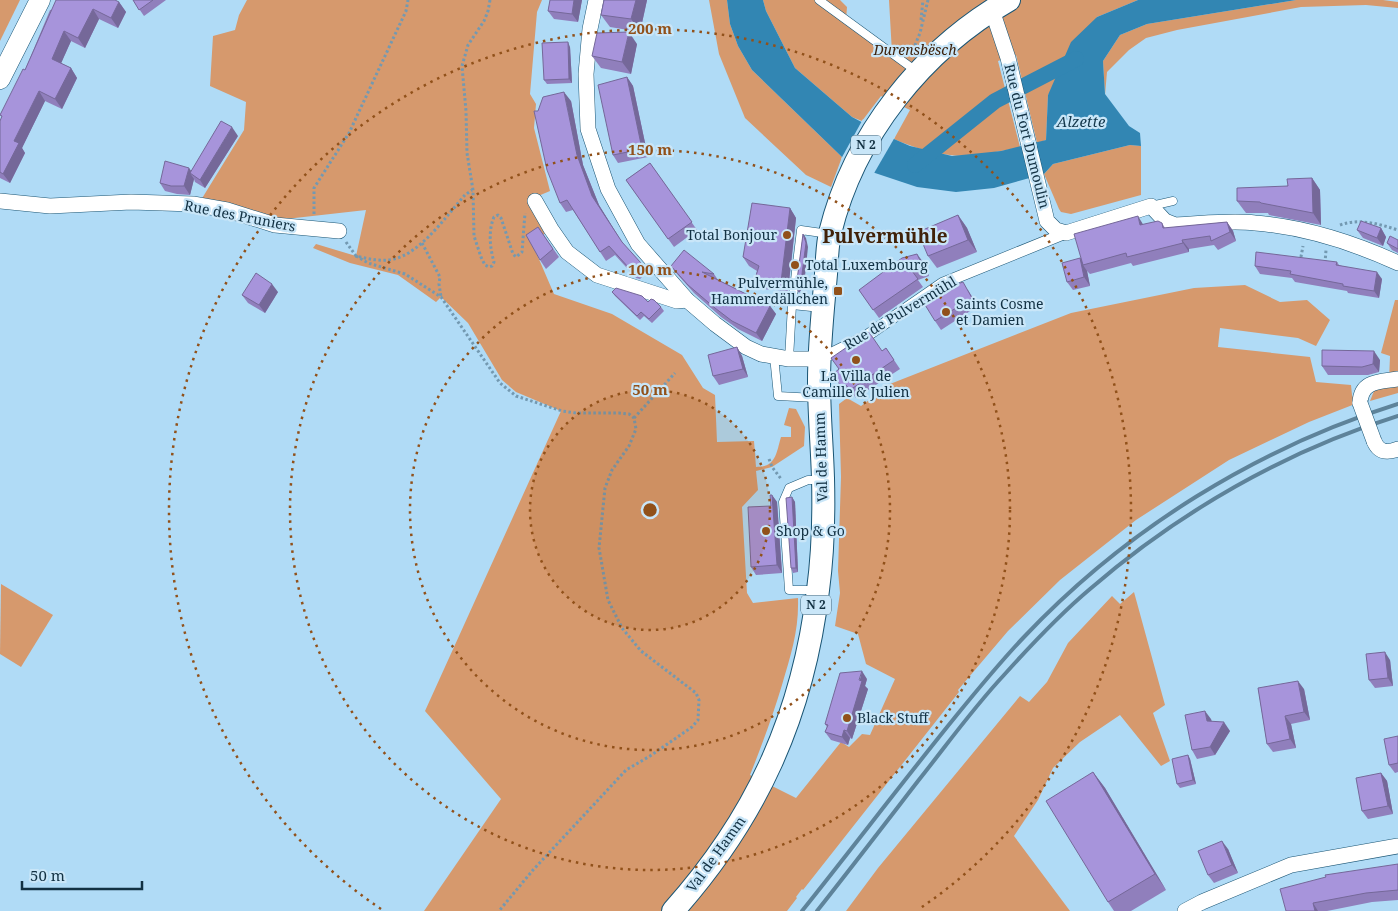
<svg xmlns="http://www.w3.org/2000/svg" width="1398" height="911" font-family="'Noto Serif',serif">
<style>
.green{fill:#d6996d}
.water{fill:#3286b3}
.pier{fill:#b0dbf6}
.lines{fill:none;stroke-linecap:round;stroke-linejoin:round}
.canal{stroke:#3286b3;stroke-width:16}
.service-casing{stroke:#1a5574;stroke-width:9}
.pedestrian-casing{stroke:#1a5574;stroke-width:12}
.minor-casing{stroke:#1a5574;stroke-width:16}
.secondary-casing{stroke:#1a5574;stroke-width:21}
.primary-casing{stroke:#1a5574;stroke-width:24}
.path{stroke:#7399b1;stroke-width:3;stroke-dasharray:2.5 2.5;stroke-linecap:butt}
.service{stroke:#fff;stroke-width:8}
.pedestrian{stroke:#fff;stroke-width:11}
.minor{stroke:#fff;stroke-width:15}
.secondary{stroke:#fff;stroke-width:20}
.primary{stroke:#fff;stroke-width:22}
.rail{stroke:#5e839a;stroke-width:4}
.minor-bridge-casing{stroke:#1a5574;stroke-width:16;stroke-linecap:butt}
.minor-bridge{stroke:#fff;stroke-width:15}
.wall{fill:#907fbc}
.shaded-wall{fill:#756899}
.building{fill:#a794db;stroke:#756899}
.ring{fill:none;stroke:#91511a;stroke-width:2.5;stroke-dasharray:2.5 5}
.poi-dot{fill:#91511a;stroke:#c9e6f8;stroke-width:2}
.labels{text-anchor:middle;stroke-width:4.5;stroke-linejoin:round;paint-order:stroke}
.shield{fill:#c9e6f8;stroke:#496779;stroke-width:1}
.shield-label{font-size:12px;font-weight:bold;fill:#123143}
.park-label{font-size:14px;font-style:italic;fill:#3e220c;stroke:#c9e6f8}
.street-label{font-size:14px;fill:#123143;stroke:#c9e6f8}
.poi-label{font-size:14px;fill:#123143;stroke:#c9e6f8;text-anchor:start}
.water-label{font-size:15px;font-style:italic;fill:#14384c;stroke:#c9e6f8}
.district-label{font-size:19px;font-weight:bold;fill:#412209;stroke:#c9e6f8}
.centre{fill:#91511a;stroke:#c9e6f8;stroke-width:2.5}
.ring-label{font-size:15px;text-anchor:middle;font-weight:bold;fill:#91511a;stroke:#c9e6f8;stroke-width:4.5;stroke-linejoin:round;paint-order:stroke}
</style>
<rect width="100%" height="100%" fill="#b0dbf6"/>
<g class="green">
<path d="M0 0H20L0 41Z"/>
<path d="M247 0H542L537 12 530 94 536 104 534 128 550 191 531 199 547 232 532 243 554 294 612 314 682 355 703 388 715 395 717 442 754 441 756 467C776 467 776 454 781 437H791V427L784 425 789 408 796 409 805 427 804 446 772 467 756 471 758 490 742 507 747 593 753 603 798 598C799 631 791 654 782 685 773 715 762 745 750 775L796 798 841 742 849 747 862 734 870 735 895 679 866 664 858 634 835 626 840 593 838 571 841 477 839 404 847 398 861 406 890 384 1071 313 1194 288 1245 285 1280 302 1307 300 1330 320 1316 346 1298 338 1220 328 1218 347 1310 357 1316 382 1351 385 1352 395 1355 404 1309 422 1229 460 1136 520 1060 580 1008 631 958 690 959 692 803 890 802 889 796 897 797 898 787 911H424L501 799 425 711 561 411 516 392 502 380 468 323 441 297 436 302 398 275 350 263 313 248 316 244 356 256 366 210 277 220 201 200 244 130 246 102 210 86 213 36 235 30 239 15Z"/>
<path d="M709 0H727L730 24 738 46 752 70 842 157 831 187 806 175 745 118 719 54Z"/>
<path d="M763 0H840L847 7 846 20 892 53 889 0H1138L1097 17 1048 95 1046 140 1037 143 1016 55 998 61 1020 147C1003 151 967 158 950 155 931 153 912 147 894 139L910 110 881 96 862 121 852 117 795 68 766 11Z"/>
<path d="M1296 0H1383L1398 2V8L1366 5 1301 7 1177 30 1146 38 1129 50 1107 72 1105 95 1103 61 1120 35 1147 24Z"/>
<path d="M1130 145 1141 146V195L1071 214 1061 212 1059 209 1044 174 1053 164Z"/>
<path d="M1395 300H1398V379L1389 380 1390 356 1381 353Z"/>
<path d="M1398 382V393L1370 401 1374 391Z"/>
<path d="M1 584 53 615 21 667 0 654Z"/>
<path d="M1134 592 1165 705 1153 713 1170 761 1161 766 1120 715 1080 742 1053 768 1038 800 1014 836 1070 911H846L878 868 1020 696 1029 702 1047 682 1068 643 1112 596 1120 604Z"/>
</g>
<path class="water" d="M727 0H763L766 11 795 68 852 117 894 139 910 146 952 156 1001 151 1046 140 1048 95 1071 42 1097 17 1138 0H1296L1147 24 1120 35 1103 61 1105 94 1129 126 1140 133 1141 146 1130 145 1053 164 1044 174 994 188 956 192 917 187 872 172 842 157 752 70 738 46 730 24Z"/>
<path class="pier" d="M863 119 895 137 873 175 841 159Z"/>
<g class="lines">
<path class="canal" d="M915 165 995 101 1076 59"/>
<defs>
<g id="service">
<path d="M819 0 916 71"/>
<path d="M1151 206 1173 201"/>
<path d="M792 305 821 308"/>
<path d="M774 356 778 396 816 398"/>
<path d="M789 359 792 305 801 230 829 234"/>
<path d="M816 590H789L783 502 789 488 808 480H821"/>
</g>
<path id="pedestrian" d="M820 359 865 337 943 283 1066 233"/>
<g id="minor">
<path d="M596 0 590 29 586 74 588 129 608 189 638 244 687 300 715 324 746 347 761 354 789 359H820"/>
<path d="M992 10 1008 58 1047 221 1056 230 1066 233 1151 206 1165 221 1175 225C1201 224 1229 220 1255 223 1305 227 1352 242 1398 263"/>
<path d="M0 201 50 206 131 202 193 204 227 210 275 225 339 231"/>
<path d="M535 201 551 229 567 252 597 275 677 301 687 300"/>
<path d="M1360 403C1361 380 1380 382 1398 379"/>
<path d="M1374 441C1379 453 1387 453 1398 449"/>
<path d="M1185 911 1202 902 1291 865 1398 846"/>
</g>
<path id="secondary" d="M0 79 40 0"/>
<path id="primary" d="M673 911C757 817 803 715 818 590 823 553 824 515 823 478 822 446 819 413 819 381 819 345 823 309 826 274 827 261 827 246 830 233 854 135 922 50 1009 0"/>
</defs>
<use href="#service" class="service-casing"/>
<use href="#pedestrian" class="pedestrian-casing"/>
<use href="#minor" class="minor-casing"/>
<use href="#secondary" class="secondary-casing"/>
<use href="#primary" class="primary-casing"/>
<g class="path">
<path d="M490 0 488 11 484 21 468 45 462 66 466 111 467 153 473 190 474 236 481 257 485 265 489 267 492 266 494 262C490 248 488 231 494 217L498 215 501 218 513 254 516 257 522 252 525 213"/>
<path d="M921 20 923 0"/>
<path d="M913 50 920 33 928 0"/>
<path d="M314 214V188L349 133 406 11 408 0"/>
<path d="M1340 225C1359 218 1379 224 1398 230"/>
<path d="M346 242 356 256C369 259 381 262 394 259 421 253 447 215 465 195L472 190"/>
<path d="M422 243 440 277 439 284 441 297"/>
<path d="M356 256 368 263 405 274 441 297 500 383 516 396 562 411 576 413H619L629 414 634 418 636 429 629 446 612 470 605 488 599 548 608 600 622 628 641 651 696 693 699 700 698 720 692 727 650 756 626 770 533 870 499 911"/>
<path d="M1300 262 1303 246"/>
<path d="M1325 263 1326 250"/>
<path d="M634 418 675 373"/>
<path d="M769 459 772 467 782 480"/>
</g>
<use href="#service" class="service"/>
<use href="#pedestrian" class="pedestrian"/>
<use href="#minor" class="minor"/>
<use href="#secondary" class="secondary"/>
<use href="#primary" class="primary"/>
<g class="rail">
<path d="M802 911C854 846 904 780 956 716 978 689 1000 662 1024 637 1126 529 1257 448 1398 404"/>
<path d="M817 911C851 868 884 825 918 781 946 746 973 708 1004 675 1031 645 1059 615 1090 589 1179 512 1285 451 1398 416"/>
</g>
<defs>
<path id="minor-bridge" d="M1360 403 1374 441"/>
</defs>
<use href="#minor-bridge" class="minor-bridge-casing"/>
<use href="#minor-bridge" class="minor-bridge"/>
</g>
<g class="wall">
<path d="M133 0H166L144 16Z"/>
<path d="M550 0H582L578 22 554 19 548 11Z"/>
<path d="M604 0H647L640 32 610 27 601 15Z"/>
<path d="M119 2 126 12 118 28 99 19 85 48 71 41 61 63 71 68 77 78 62 109 45 101 22 148 25 153 10 183 0 178V121L2 117 0 115 25 70 50 10Z"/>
<path d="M637 44 631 74 601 68 592 56Z"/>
<path d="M570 47 572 83 547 84 544 80Z"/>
<path d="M627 77 633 86 648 157 618 163 613 155Z"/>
<path d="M571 101 583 165 599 205 623 244 641 263 647 272 640 279 636 278 615 255 606 261 573 210 566 212 560 203Z"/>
<path d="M238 136 205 188 195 182 194 179 190 195 177 194 165 191 160 183 191 171Z"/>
<path d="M650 163 697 230 674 247 626 180Z"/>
<path d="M1312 178 1320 190 1321 225 1269 215 1268 213H1246L1237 201Z"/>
<path d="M790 208 796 218 788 291 761 289 755 279 757 271 749 266 743 257Z"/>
<path d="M958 215 967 228 977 252 937 268 928 256Z"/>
<path d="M1227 222 1233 231 1236 241 1218 250 1214 245 1189 249V252L1133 266 1131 263 1090 274 1087 271 1090 286 1073 290 1067 282 1080 258 1144 225 1162 223 1165 228Z"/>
<path d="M538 227 559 257 546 269 540 260Z"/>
<path d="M1381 228 1386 237 1383 246 1363 238 1357 230Z"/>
<path d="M1398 240V253L1392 250 1387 243Z"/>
<path d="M923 262 929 276 918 280 923 287 879 318 859 290Z"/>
<path d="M1337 262 1339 265 1382 279 1379 298 1348 293 1347 291 1295 282 1292 278 1260 274 1255 266Z"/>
<path d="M671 266 714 274 718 280 770 306 776 314 762 341 738 329 721 317 694 293 677 274Z"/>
<path d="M946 288 968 290 978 306 941 330 935 321Z"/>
<path d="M278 292 265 313 248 303 242 295Z"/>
<path d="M612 292 661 307 664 311 652 323 644 316 640 320 615 296Z"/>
<path d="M737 347 742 356 748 377 719 385 713 376Z"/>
<path d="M886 348 900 369 856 398 852 393 848 396 833 374 882 351Z"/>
<path d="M1380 360 1379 372 1368 375H1328L1322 366Z"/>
<path d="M772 495 777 502 782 573 756 575 751 567 771 506Z"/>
<path d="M792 497 795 502 798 572 793 573 791 568Z"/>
<path d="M1390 660 1393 686 1375 688 1369 680Z"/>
<path d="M867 679 865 686 868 689 852 739 850 738 848 745 831 740 825 732 827 727 825 724Z"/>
<path d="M1258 688 1304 689 1310 720 1291 724 1296 748 1273 752 1267 744Z"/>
<path d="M1211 719 1212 722 1230 731 1215 755 1197 759 1192 750Z"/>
<path d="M1398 736V772L1395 773 1389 765Z"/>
<path d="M1188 755 1190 759 1196 784 1180 788 1177 784Z"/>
<path d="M1093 772 1105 788 1166 890 1131 911H1114L1108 902Z"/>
<path d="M1381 773 1387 781 1393 814 1368 819 1362 811Z"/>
<path d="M1228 849 1238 873 1214 883 1208 875Z"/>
<path d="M1398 864V900L1372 902 1327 911H1286Z"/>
</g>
<g class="shaded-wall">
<path d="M574 0H582L578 22 572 14Z"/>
<path d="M636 0H647L640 32 631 19Z"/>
<path d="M119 2 126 12 118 28 111 18Z"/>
<path d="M93 9 99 19 85 48 78 38Z"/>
<path d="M64 31 71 41 59 68 52 59Z"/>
<path d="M629 32 637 44 631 74 622 62Z"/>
<path d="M568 42 570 47 572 83 569 79Z"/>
<path d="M71 68 77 78 62 109 55 99Z"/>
<path d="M627 77 633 86 648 157 642 149Z"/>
<path d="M39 91 45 101 22 148 25 153 10 183 3 174 14 141Z"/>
<path d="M564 92 571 101 583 165 599 205 628 252 592 196 577 155Z"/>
<path d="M232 127 238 136 205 188 200 180Z"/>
<path d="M189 168 195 176 190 173 194 179 190 195 184 186Z"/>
<path d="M1312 178 1320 190 1321 225 1313 213Z"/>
<path d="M790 208 796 218 788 291 781 282Z"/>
<path d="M958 215 967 228 977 252 968 240Z"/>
<path d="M1138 216 1144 226 1140 225Z"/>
<path d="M1227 222 1233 231 1236 241 1230 232Z"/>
<path d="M1381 228 1386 237 1383 246 1377 238Z"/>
<path d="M803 234 806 238 808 247 804 286 799 293 796 288Z"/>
<path d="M1182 240 1189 249V252L1183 243Z"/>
<path d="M917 254 923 262 929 276 923 267Z"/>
<path d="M1080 258 1085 264 1083 265 1087 271 1090 286 1084 277Z"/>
<path d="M1377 272 1382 279 1379 298 1374 291Z"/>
<path d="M272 284 278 292 265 313 259 305Z"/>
<path d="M770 306 776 314 762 341 756 333Z"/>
<path d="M737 347 742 356 748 377 743 369Z"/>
<path d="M1374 351 1380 360 1379 372 1373 364Z"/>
<path d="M772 495 777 502 782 573 777 565Z"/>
<path d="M792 497 795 502 798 572 796 568Z"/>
<path d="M1385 652 1390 660 1393 686 1388 678Z"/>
<path d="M862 671 867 679 865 686 868 689 852 739 847 731Z"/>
<path d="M1298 681 1304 689 1310 720 1304 712Z"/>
<path d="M1205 711 1211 719 1213 730 1207 721Z"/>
<path d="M1285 716 1291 724 1296 748 1290 739Z"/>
<path d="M1224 722 1230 731 1215 755 1210 747Z"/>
<path d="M844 730 850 738 848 745 842 737Z"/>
<path d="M1188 755 1190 759 1196 784 1193 780Z"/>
<path d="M1093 772 1105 788 1166 890 1155 874Z"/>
<path d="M1381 773 1387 781 1393 814 1388 806Z"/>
<path d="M1222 841 1228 849 1238 873 1232 865Z"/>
<path d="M1313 903 1318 911H1315Z"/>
</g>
<g class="building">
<path d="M56 0H115L119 2 111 18 93 9 78 38 64 31 52 59 71 68 55 99 39 91 14 141 19 143 3 174 0 172V121L2 116 0 115 23 69 25 70Z"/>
<path d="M133 0H153L139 10Z"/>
<path d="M550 0H574L572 14 548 11Z"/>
<path d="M604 0H636L631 19 601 15Z"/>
<path d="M629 32 622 62 592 56 597 33Z"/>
<path d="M568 42 569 79 544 80 542 43Z"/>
<path d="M627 77 642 149 613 155 598 85Z"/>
<path d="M564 92 577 155 592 196 622 242 641 263 633 270 629 268 609 246 600 252 567 200 560 203 547 170 534 111H538L543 97Z"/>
<path d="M221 121 232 127 200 180 190 173Z"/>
<path d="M165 161 189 168 184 186H171L160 183Z"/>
<path d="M650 163 692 222 668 239 626 180Z"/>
<path d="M1312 178 1313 213 1261 203 1260 202 1237 201V188L1288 186 1287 179Z"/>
<path d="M752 203 790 208 781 282 755 279 759 266 743 257Z"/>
<path d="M958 215 968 240 928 256 918 232Z"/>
<path d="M1138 216 1140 225 1158 221 1162 223 1163 228 1227 222 1230 232 1211 241 1210 236 1182 240 1183 243 1127 257 1126 253 1083 265 1074 234Z"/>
<path d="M1361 221 1381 228 1377 238 1357 230Z"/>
<path d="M538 227 553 249 540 260 526 235Z"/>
<path d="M803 234 806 243 801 282 796 288Z"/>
<path d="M1390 236 1398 240V249L1387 243Z"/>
<path d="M684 250 714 274 702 272 770 306 756 333 732 321 715 308 688 285 671 266Z"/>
<path d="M1256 252 1337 262 1336 265 1377 272 1374 291 1343 286V284L1290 274 1291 271 1255 266Z"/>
<path d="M917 254 923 267 912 271 918 279 873 310 859 290 902 258Z"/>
<path d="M1080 258 1084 277 1067 282 1062 263Z"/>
<path d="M256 273 272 284 259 305 242 295Z"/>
<path d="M963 282 972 298 935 321 922 300 945 286 946 288Z"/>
<path d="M616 288 642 296 648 302 651 299 654 300 661 307 649 319 641 312 637 316 612 292Z"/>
<path d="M869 332 882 351 886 348 894 360 850 390 846 385 842 388 833 374 839 369 831 358Z"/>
<path d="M737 347 743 369 713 376 708 355Z"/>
<path d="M1322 350 1374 351 1373 364 1362 367 1322 366Z"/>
<path d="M770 495H772L777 565 751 567 748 507 771 506Z"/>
<path d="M792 497 796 568H791L786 498Z"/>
<path d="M1385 652 1388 678 1369 680 1366 654Z"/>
<path d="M862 671 859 680 862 681 847 731 844 730 842 737 825 732 828 725 825 724 840 673Z"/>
<path d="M1298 681 1304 712 1285 716 1290 739 1267 744 1258 688Z"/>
<path d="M1205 711 1207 721 1224 722 1210 747 1192 750 1185 715Z"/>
<path d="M1398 736V763L1389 765 1384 739Z"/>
<path d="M1188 755 1193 780 1177 784 1172 759Z"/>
<path d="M1093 772 1155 874 1108 902 1046 801Z"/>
<path d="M1381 773 1388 806 1362 811 1356 778Z"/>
<path d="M1222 841 1232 865 1208 875 1198 851Z"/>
<path d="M1398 864V890L1366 893 1313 903 1315 911H1286L1280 889 1326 877 1325 875Z"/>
</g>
<circle cx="650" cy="510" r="120" fill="#91511a" fill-opacity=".12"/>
<g class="ring">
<circle cx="650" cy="510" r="120"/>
<circle cx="650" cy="510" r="240"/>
<circle cx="650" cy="510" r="360"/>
<path d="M381 909A481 481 0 1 1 919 909"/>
</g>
<g class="poi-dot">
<circle cx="787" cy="235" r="5"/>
<circle cx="795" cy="265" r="5"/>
<rect x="833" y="286" width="10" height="10" rx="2.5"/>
<circle cx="946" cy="312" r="5"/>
<circle cx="856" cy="360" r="5"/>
<circle cx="766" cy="531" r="5"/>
<circle cx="847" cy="718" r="5"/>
</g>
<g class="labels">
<g class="shield">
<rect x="851" y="135.5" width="30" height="19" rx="4"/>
<rect x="801" y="595.5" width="30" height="19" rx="4"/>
</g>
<g class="shield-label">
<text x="866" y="149">N 2</text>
<text x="816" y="609">N 2</text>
</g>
<g class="park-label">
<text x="915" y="55">Durensbësch</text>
</g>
<g class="street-label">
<text transform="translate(1027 136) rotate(76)" y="5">Rue du Fort Dumoulin</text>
<text transform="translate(240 216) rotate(11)" y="5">Rue des Pruniers</text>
<text transform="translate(900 313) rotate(-31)" y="5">Rue de Pulvermühl</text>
<text transform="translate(821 457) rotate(-92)" y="5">Val de Hamm</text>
<text transform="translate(716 854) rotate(-54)" y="5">Val de Hamm</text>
</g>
<g class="poi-label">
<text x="777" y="240" text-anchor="end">Total Bonjour</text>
<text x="805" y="270">Total Luxembourg</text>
<text x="828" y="288" text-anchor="end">Pulvermühle,<tspan x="828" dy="16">Hammerdällchen</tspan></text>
<text x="956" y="309">Saints Cosme<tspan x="956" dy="16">et Damien</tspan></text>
<text x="856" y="381" text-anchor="middle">La Villa de<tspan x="856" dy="16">Camille &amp; Julien</tspan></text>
<text x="776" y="536">Shop &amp; Go</text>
<text x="857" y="723">Black Stuff</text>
</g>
<g class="water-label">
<text x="1081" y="127">Alzette</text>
</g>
<g class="district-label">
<text x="885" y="243">Pulvermühle</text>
</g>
</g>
<circle cx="650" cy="510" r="8" class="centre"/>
<g class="ring-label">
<text x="650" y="34">200 m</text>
<text x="650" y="155">150 m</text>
<text x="650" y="275">100 m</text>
<text x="650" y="395">50 m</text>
</g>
<path d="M22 881v8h120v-8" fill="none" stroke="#123143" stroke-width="2.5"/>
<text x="30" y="881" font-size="15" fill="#123143" stroke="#c9e6f8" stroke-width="4" paint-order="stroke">50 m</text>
</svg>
